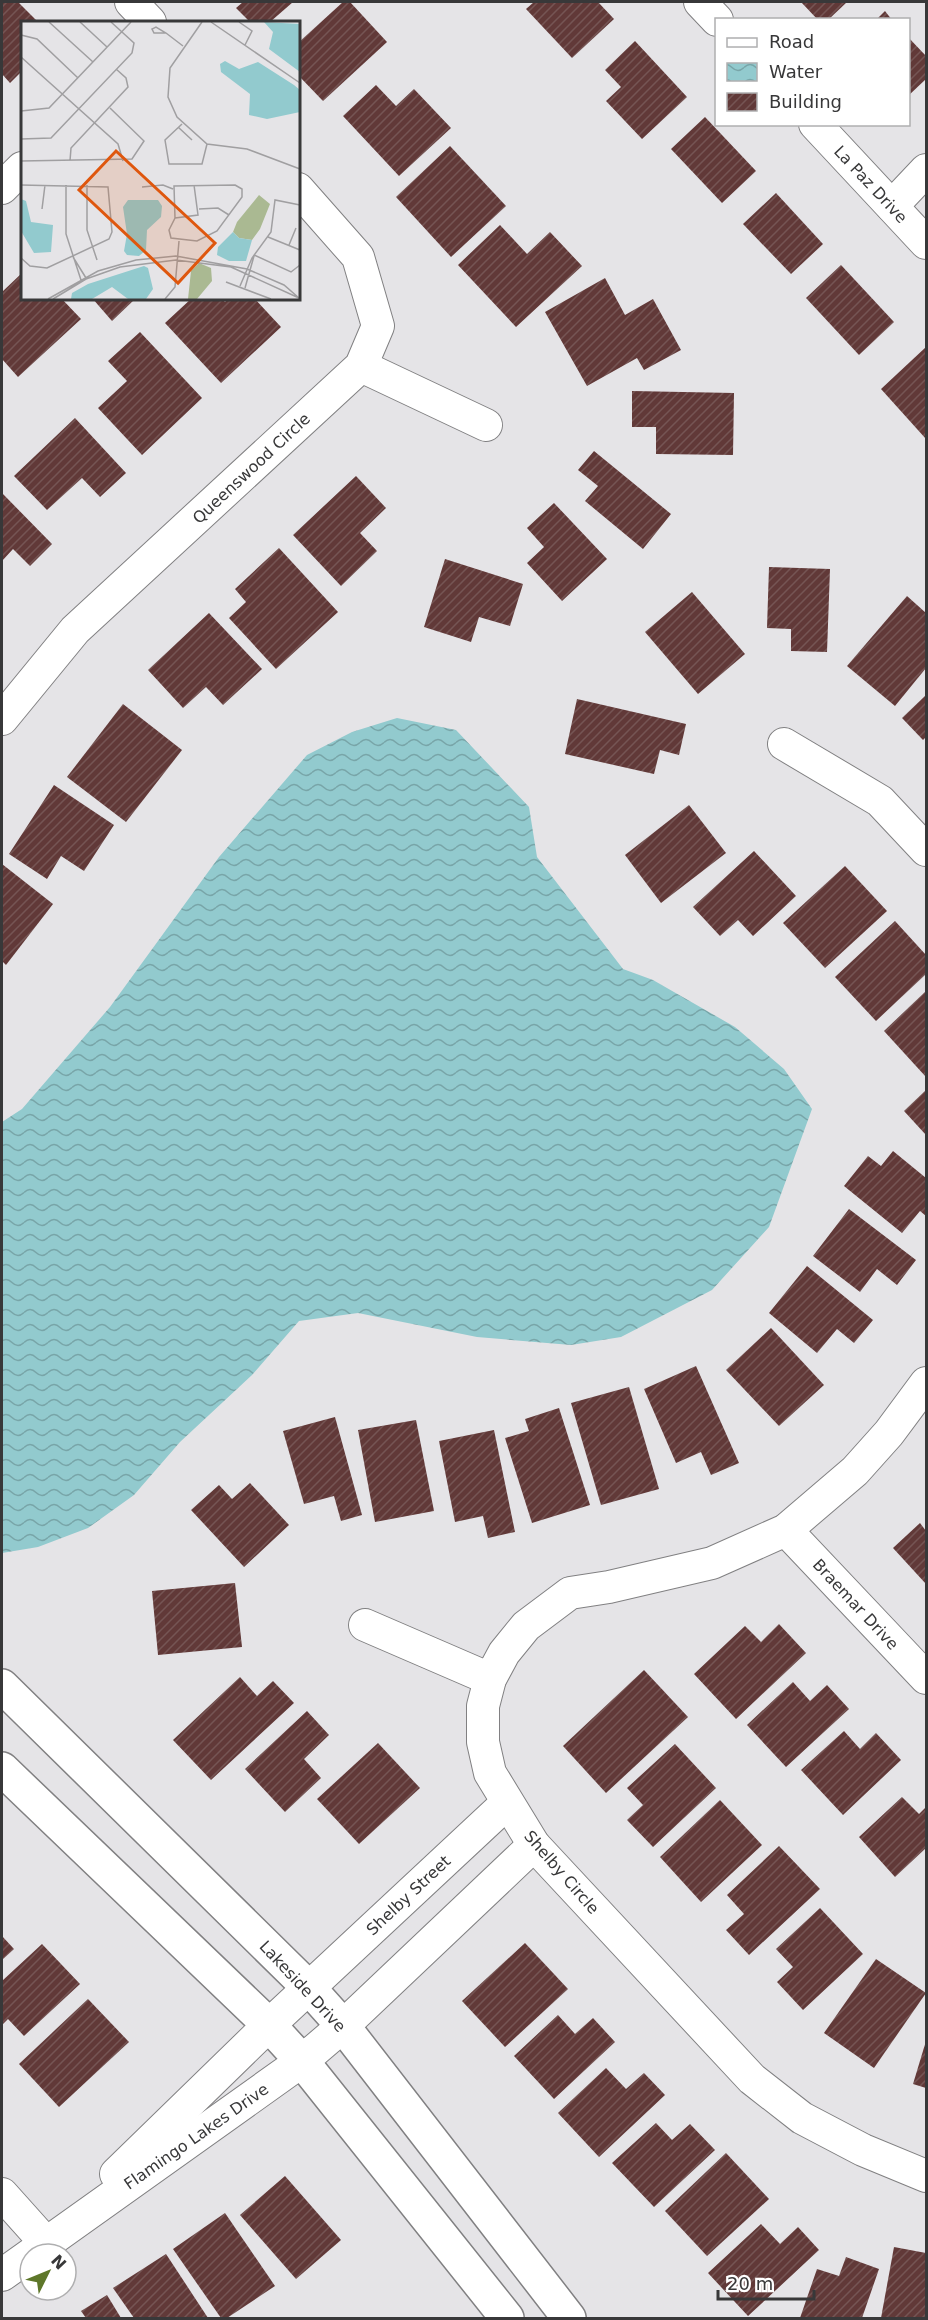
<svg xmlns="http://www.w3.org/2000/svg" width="928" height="2320" font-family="'DejaVu Sans',sans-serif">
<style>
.water{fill:url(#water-waves)}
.building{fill:url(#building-hatch)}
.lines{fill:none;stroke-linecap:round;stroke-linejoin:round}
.minor-casing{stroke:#818082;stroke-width:34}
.tertiary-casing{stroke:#818082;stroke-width:36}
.minor{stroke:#fff;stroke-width:32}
.tertiary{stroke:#fff;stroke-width:33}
.labels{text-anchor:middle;stroke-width:6;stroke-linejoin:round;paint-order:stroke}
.street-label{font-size:16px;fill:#383839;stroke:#fff}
.inset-road{fill:none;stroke:#a09fa1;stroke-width:1.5}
.view{fill:#df570e;fill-opacity:0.15;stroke:#df570e;stroke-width:3}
.inset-edge{fill:none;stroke:#383839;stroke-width:3}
</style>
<defs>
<pattern id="water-waves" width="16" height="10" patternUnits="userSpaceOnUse" patternTransform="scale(1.5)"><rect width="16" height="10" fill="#92cace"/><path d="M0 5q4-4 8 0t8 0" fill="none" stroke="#78a5a8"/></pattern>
<pattern id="building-hatch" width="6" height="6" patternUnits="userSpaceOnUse" patternTransform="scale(1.5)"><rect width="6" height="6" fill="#613938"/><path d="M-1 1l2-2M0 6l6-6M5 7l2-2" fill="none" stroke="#755554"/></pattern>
</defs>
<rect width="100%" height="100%" fill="#e5e4e7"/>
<path class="water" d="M397 718 456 730 529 807 537 857 623 969 653 980 735 1027 784 1069 812 1109 769 1227 712 1290 621 1337 571 1345 477 1337 358 1313 299 1321 252 1375 180 1442 134 1495 88 1528 38 1547 2 1553V1122L22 1109 110 1007 219 857 307 755 352 732Z"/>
<g class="building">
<path d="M2 2H18L38 22H22V71L10 83 2 74Z"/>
<path d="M243 2H293L270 22H250L236 8Z"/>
<path d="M343 2H350L387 42 323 101 298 75V43Z"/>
<path d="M534 2H598L614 19 572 58 526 9Z"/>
<path d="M801 2H847L828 20H818Z"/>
<path d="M885 11 892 20H876Z"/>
<path d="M908 37 926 56V79L908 96Z"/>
<path d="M635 41 687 97 642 139 606 101 621 87 605 70Z"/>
<path d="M376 85 396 106 414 89 451 128 399 176 343 116Z"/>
<path d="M705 117 756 171 722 203 671 149Z"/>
<path d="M450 146 506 206 451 257 396 197Z"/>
<path d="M776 193 823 244 791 274 743 224Z"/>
<path d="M500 225 527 254 550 232 582 266 516 327 458 265Z"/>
<path d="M841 265 894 322 859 355 806 298Z"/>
<path d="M22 273V298H61L81 319 18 377 2 359V292Z"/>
<path d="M605 278 625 315 653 299 681 350 644 370 637 358 587 386 545 312Z"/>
<path d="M92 298H136L112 321Z"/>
<path d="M192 298H222L225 302 228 298H254L281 327 221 383 165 323Z"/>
<path d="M140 332 202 398 142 455 98 408 127 381 108 361Z"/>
<path d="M926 347V439L881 389Z"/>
<path d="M632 391 734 393 733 455 656 454V427H632Z"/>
<path d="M75 418 126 473 100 497 82 478 47 510 14 476Z"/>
<path d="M594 451 671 514 643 549 585 501 598 486 578 470Z"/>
<path d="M356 476 386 508 360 533 377 551 341 586 293 535Z"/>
<path d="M2 493 52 544 30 566 13 549 2 561Z"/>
<path d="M554 503 607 559 562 601 527 563 544 547 527 528Z"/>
<path d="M279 548 338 612 276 669 229 618 246 602 235 589Z"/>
<path d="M445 559 523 584 510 626 479 617 471 642 424 627Z"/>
<path d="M769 567 830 569 827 652 791 651V629L767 628Z"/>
<path d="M692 592 745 654 698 694 645 632Z"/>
<path d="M907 596 926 613V668L895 706 847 666Z"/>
<path d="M209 613 262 669 223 705 206 687 183 708 148 670Z"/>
<path d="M926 695V737L923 740 902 718Z"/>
<path d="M577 699 686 724 679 755 660 750 654 774 565 754Z"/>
<path d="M123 704 182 750 126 822 67 777Z"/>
<path d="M54 785 114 825 84 871 61 856 47 879 9 854Z"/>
<path d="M689 805 726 853 661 903 625 855Z"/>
<path d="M754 851 796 896 753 936 738 920 720 936 693 907Z"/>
<path d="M2 864 53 904 6 965 2 961Z"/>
<path d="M845 866 887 911 825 968 783 923Z"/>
<path d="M895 921 926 955V974L876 1021 835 977Z"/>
<path d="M926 991V1077L884 1031Z"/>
<path d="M926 1090V1135L904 1111Z"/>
<path d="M893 1151 926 1178V1216L920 1211 902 1233 844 1186 868 1156 881 1166Z"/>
<path d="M849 1209 916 1260 897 1285 877 1269 860 1292 813 1256Z"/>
<path d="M807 1266 873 1320 854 1343 837 1329 817 1353 769 1313Z"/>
<path d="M771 1328 824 1385 779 1426 726 1370Z"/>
<path d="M696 1366 739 1463 711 1475 701 1452 676 1463 644 1389Z"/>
<path d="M629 1387 659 1489 601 1505 571 1403Z"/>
<path d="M559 1408 590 1505 532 1523 505 1438 529 1431 525 1419Z"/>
<path d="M335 1417 362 1515 341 1521 334 1496 304 1504 283 1431Z"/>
<path d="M416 1420 434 1511 375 1522 358 1430Z"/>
<path d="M494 1430 515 1532 488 1538 483 1516 455 1522 439 1441Z"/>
<path d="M250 1483 289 1525 244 1567 191 1510 219 1485 232 1499Z"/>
<path d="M920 1523 926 1531V1584L893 1548Z"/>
<path d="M235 1583 242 1647 158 1655 152 1591Z"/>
<path d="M779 1624 806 1653 736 1719 694 1674 745 1626 761 1642Z"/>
<path d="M644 1670 688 1717 606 1793 563 1746Z"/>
<path d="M240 1677 257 1696 273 1681 294 1703 211 1780 173 1740Z"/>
<path d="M793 1682 810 1701 827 1685 849 1709 786 1767 747 1725Z"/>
<path d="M307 1711 329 1735 304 1759 321 1778 285 1812 245 1769Z"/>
<path d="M844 1731 860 1749 876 1733 901 1760 843 1815 801 1770Z"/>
<path d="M378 1743 420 1788 359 1844 317 1799Z"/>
<path d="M675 1744 716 1788 653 1847 627 1820 643 1805 627 1788Z"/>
<path d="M902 1797 919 1814 926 1807V1848L895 1877 859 1837Z"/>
<path d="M720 1800 762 1845 701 1902 660 1857Z"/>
<path d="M779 1846 820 1889 749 1955 726 1930 744 1914 727 1895Z"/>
<path d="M820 1908 863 1954 803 2010 777 1982 793 1967 776 1949Z"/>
<path d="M2 1936 14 1949 2 1960Z"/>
<path d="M525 1943 568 1989 505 2047 462 2001Z"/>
<path d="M42 1944 80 1984 24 2036 8 2019 2 2025V1981Z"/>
<path d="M876 1959 926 1993 874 2068 824 2033Z"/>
<path d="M88 1999 129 2042 59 2107 19 2064Z"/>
<path d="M558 2015 575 2034 593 2018 615 2042 554 2099 514 2056Z"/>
<path d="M926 2041V2088L913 2084Z"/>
<path d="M606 2068 626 2089 644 2073 665 2095 599 2157 558 2113Z"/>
<path d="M656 2123 672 2140 690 2124 715 2150 654 2207 612 2163Z"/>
<path d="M726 2153 769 2199 707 2256 665 2211Z"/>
<path d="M285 2176 341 2240 296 2279 240 2215Z"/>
<path d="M225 2213 275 2286 227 2318H221L173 2249Z"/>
<path d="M761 2224 780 2244 798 2227 819 2250 748 2316 708 2273Z"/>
<path d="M894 2247 926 2253V2318H881Z"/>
<path d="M166 2254 208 2318H134L113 2288Z"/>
<path d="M846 2257 879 2269 862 2318H800L817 2269 839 2276Z"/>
<path d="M107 2295 121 2318H86L81 2311Z"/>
</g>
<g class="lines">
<defs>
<g id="minor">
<path d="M131 2 150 22"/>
<path d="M700 2 717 20"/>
<path d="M815 124 926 243"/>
<path d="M2 188 22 168"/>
<path d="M892 206 926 170"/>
<path d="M361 366 486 425"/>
<path d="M2 719 75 630 361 366 378 326 358 257 298 189"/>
<path d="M784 744 880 801 926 850"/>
<path d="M926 1383 889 1433 855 1471 786 1530 712 1563 609 1587 570 1593 526 1626 504 1653 490 1679 483 1706V1742L490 1773 534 1845 752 2079 802 2118 863 2150 926 2176"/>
<path d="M786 1530 926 1678"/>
<path d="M365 1625 490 1679"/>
<path d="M116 2174 269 2025 507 1803"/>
<path d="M2 2194 45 2242"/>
<path d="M2 2275 302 2061 343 2026 534 1845"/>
</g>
<g id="tertiary">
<path d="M2 1686 309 1988 343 2026 569 2318"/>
<path d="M2 1769 269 2025 302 2061 507 2318"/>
</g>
</defs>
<use href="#minor" class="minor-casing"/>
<use href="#tertiary" class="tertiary-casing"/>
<use href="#minor" class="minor"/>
<use href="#tertiary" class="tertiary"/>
</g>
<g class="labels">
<g class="street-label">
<text transform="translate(871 184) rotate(47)" y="6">La Paz Drive</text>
<text transform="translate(251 468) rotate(-43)" y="6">Queenswood Circle</text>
<text transform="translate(856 1604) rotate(47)" y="6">Braemar Drive</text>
<text transform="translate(562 1872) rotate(49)" y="6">Shelby Circle</text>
<text transform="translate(408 1895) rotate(-43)" y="6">Shelby Street</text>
<text transform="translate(303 1986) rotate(47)" y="6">Lakeside Drive</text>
<text transform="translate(196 2136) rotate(-35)" y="6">Flamingo Lakes Drive</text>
</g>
</g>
<g transform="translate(21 21)">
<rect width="279" height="279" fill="#e5e4e7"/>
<path d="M238 174 249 183 239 208 231 219 218 217 212 211 216 201ZM178 242 190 247 191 260 176 278H167L170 250Z" fill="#aab992"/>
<path d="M243 1 279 3V51L248 28 252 11ZM204 40 218 48 237 41 273 64 279 69V91L246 98 228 94 229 73 200 51 199 43ZM0 178 5 180 10 201 32 204 30 231 13 232 0 210ZM107 179H137L141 185 140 196 126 209 125 229 118 235 106 234 103 230 106 213 102 186ZM212 211 218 217 231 219 225 240H208L196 234 197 226ZM123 245 127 247 132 268 125 278H107L91 266 71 278H50L51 272 67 263Z" fill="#92cace"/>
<path class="inset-road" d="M28 1 72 41M59 1 86 26M181 1 149 47 147 76 156 96 186 123 226 128 279 148M190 1 279 62M218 1 231 10 224 24M145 12H133L131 8 135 6 145 12 162 25M0 14 16 18 57 57M0 36 97 123 102 140M0 90 28 87 110 1M161 103 144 119 148 143H181L186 123M157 106 171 119M0 118 30 117 111 32 113 22 90 1M0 140 111 138 123 120 89 87M49 140 50 127 107 66 105 57 95 48M0 164 87 166 91 211 88 218 26 247 9 245 0 237M45 164V213L60 259M66 164V209L76 239M214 164 221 168V176L196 210 176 220 150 217 148 209 154 197 153 165ZM121 166 142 164 152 168M21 188 24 164M178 188 197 187 208 194M154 197 177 194 173 164M247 216 279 229M268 224 275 207M233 234 270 251 279 244M52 236 65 257M205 261 250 278M219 265 231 237 250 211 254 179 279 184M224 267 233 235M27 278 77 250 115 239 155 235 226 248 263 264 278 277M32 278 65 258 99 246 155 239 210 246 278 277M144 278 154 266 158 220"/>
<path class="view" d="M95 130 194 222 157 262 58 169Z"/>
<rect width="279" height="279" class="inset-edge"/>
</g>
<rect width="928" height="2320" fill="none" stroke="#383839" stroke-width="6"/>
<rect x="715" y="18" width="195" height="108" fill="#ffffff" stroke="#afafb0" stroke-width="1.5"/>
<rect x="727" y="38" width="30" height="9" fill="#ffffff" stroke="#afafb0" stroke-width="1.5"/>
<text x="769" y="48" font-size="18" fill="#383839">Road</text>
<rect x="727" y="63" width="30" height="18" fill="url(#water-waves)" stroke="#afafb0" stroke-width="1.5"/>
<text x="769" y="78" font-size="18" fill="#383839">Water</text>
<rect x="727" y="93" width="30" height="18" fill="url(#building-hatch)" stroke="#afafb0" stroke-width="1.5"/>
<text x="769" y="108" font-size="18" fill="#383839">Building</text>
<g transform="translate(48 2272) rotate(47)"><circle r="28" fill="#ffffff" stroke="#afafb0" stroke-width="1.5"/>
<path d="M0-4.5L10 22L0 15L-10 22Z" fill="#5e772a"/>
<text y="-9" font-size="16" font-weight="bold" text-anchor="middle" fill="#383839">N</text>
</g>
<path d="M718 2290v9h96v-9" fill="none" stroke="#383839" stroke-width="3"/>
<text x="727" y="2290" font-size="18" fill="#383839" stroke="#ffffff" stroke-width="4.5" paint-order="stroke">20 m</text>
</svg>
